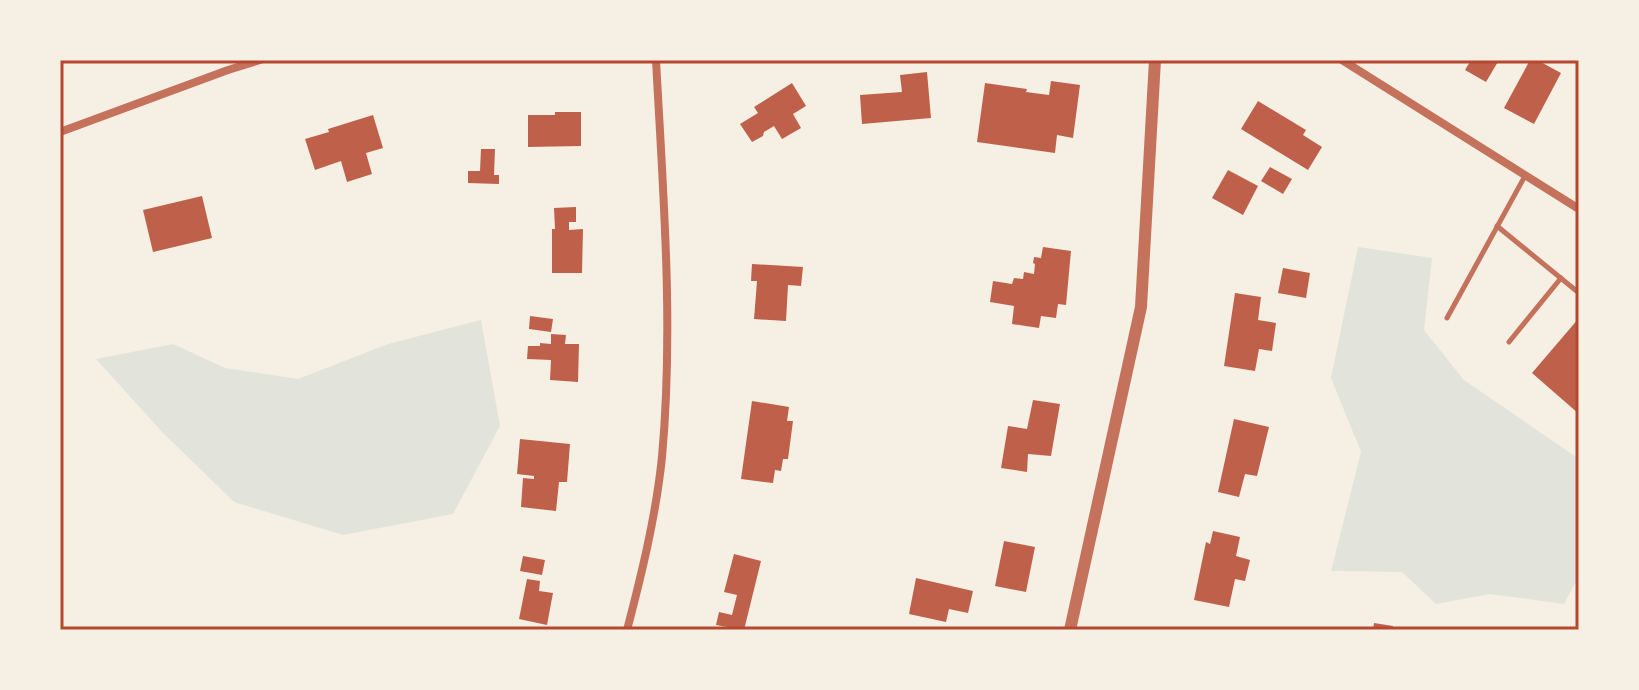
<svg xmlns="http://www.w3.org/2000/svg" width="1639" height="690" font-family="'PT Sans',sans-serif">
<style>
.green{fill:#e2e4dc}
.building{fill:#bf614a}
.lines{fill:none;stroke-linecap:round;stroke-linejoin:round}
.service{stroke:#c5725c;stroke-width:5}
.minor{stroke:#c5725c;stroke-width:8}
.tertiary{stroke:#c5725c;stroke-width:12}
.neatline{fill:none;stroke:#b5482f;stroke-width:3}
</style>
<rect width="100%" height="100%" fill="#f6efe4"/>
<g class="green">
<path d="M1358 247 1432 258 1424 330 1464 380 1579 459V576L1564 604 1490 594 1436 604 1402 572 1331 571 1361 452 1331 378Z"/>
<path d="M481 320 500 426 453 514 343 535 234 502 163 433 96 359 173 344 225 368 298 379 388 344Z"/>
</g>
<g class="building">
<path d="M1471 60H1499L1486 82 1465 70Z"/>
<path d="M1530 60H1537L1561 73 1534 124 1504 108Z"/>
<path d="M927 72 931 118 862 124 860 95 902 92 900 75Z"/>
<path d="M1051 81 1080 85 1073 138 1057 135 1055 153 977 142 985 83 1027 89 1026 92 1049 95Z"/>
<path d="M792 83 806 106 793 114 801 128 782 139 774 126 764 132 763 136 752 142 740 124 758 113 754 107Z"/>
<path d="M1258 101 1306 130 1303 135 1322 147 1308 170 1241 129Z"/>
<path d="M555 112H581V146L528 147V115H555Z"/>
<path d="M373 115 383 148 366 153 372 174 347 182 341 161 315 170 305 139 329 132 328 129Z"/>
<path d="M481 149H495L494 175H499V184L468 183V171H480Z"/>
<path d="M1270 167 1292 179 1283 194 1261 181Z"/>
<path d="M1228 170 1258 186 1243 215 1212 198Z"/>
<path d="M202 196 212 238 153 252 143 210Z"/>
<path d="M576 207V222H569V230L583 229 582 273H552V229H555L554 208Z"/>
<path d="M1043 247 1071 251 1066 305 1058 304 1056 318 1041 316 1039 328 1012 324 1014 306 990 302 993 281 1012 284 1014 278 1023 279 1024 272 1034 274 1035 264 1033 263 1034 257 1041 258Z"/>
<path d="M752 264 803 267 801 286 788 285 786 321 754 319 757 281H751Z"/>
<path d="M1283 268 1310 273 1306 298 1278 293Z"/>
<path d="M1235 293 1261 297 1258 320 1276 323 1272 351 1259 349 1255 371 1224 366Z"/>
<path d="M530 316 553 319 551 332 529 329Z"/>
<path d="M1579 318V414L1532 373Z"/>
<path d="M551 334 566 335 565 344H579L578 382 550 380 551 360 527 359 528 346H540V343L551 344Z"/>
<path d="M1033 400 1060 404 1051 456 1028 454 1027 472 1001 468 1008 426 1027 429Z"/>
<path d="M752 401 789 407 787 421H793L788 459H783L781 471 775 470 773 483 741 479Z"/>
<path d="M1234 419 1269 427 1257 476 1245 474 1239 497 1218 492Z"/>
<path d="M520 439 570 444 567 482H559L556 511 521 507 523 478 534 479V476L517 474Z"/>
<path d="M1213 531 1240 537 1236 556 1250 560 1245 581 1235 579 1229 607 1194 600 1206 542 1210 544Z"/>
<path d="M1004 541 1035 547 1026 592 995 586Z"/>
<path d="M734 554 761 561 744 630 716 625 719 612 732 615 737 595 724 592Z"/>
<path d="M523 556 545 560 542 575 520 571Z"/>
<path d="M916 578 973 591 968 613 949 609 946 622 909 614Z"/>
<path d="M527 579 540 581 539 591 553 593 547 625 519 619Z"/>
<path d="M1374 623 1393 626V630H1373Z"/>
</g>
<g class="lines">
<g class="service">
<path d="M1497 226 1579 293"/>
<path d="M1447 318 1525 176"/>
<path d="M1509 342 1561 278"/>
</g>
<g class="minor">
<path d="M1342 60 1579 209"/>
<path d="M60 132 228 70 260 60"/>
<path d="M627 630C642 573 656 515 662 457 674 325 663 192 656 60"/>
</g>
<path class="tertiary" d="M1070 630 1141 307 1155 60"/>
</g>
<rect width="1639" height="690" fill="none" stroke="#f6efe4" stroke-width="124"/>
<rect x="62" y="62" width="1515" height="566" class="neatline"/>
</svg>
